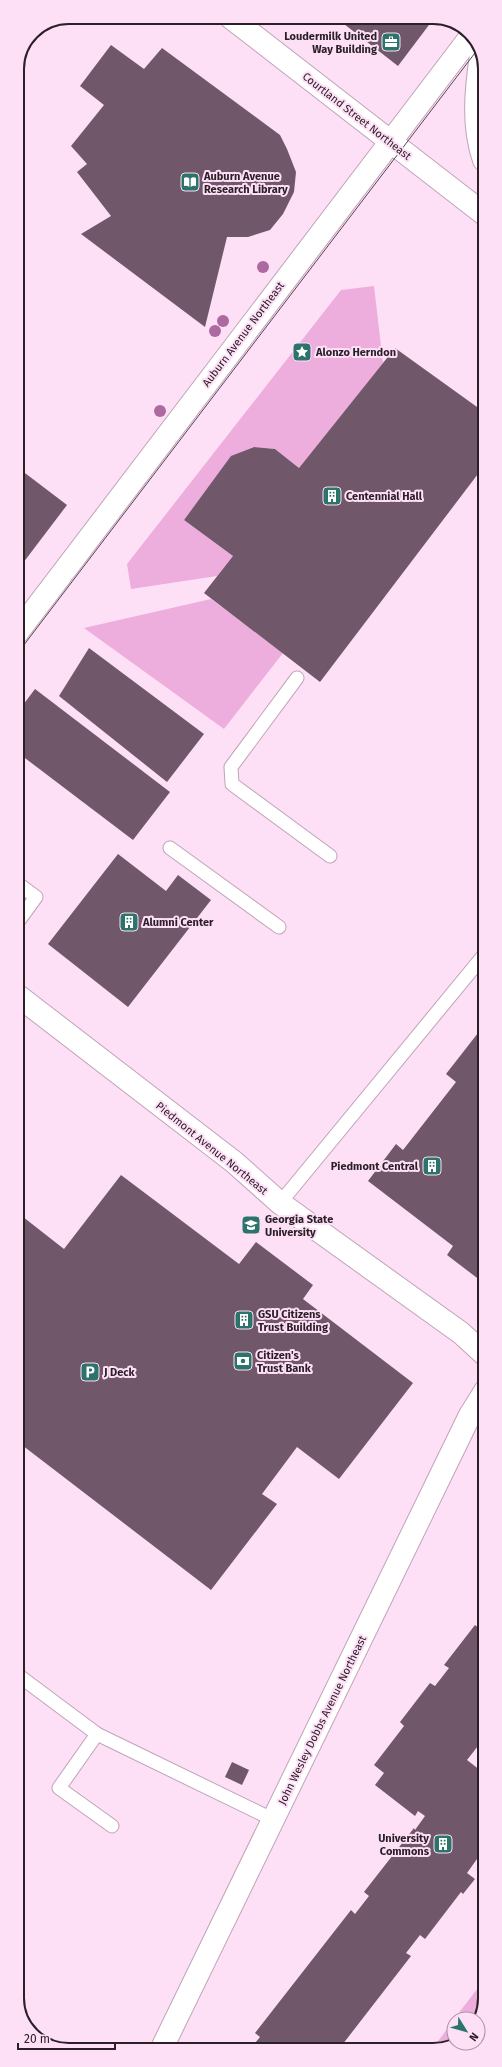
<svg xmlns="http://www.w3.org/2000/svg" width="502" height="2067" font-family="'Fira Sans',sans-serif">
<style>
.green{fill:#edaede}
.building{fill:#70576a}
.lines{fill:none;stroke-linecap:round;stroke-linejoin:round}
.lane-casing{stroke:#c0a3b8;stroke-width:15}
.secondary-casing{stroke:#c0a3b8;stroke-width:24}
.lane{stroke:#fff;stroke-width:13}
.secondary{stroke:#fff;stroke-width:22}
.tram{stroke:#564752;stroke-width:1}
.tree{fill:#ac6aa0}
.labels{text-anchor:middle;stroke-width:4;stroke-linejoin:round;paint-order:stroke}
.poi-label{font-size:11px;font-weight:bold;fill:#2b2028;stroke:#fee0f6;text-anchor:start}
.street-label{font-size:11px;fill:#2b2028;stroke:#fee0f6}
.rim{fill:none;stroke:#2b2028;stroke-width:2}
</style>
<rect width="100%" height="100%" fill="#fee0f6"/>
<g class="green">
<path d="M374 286 383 363 299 468 275 449 253 447 232 456 184 520 233 556 217 576 131 589 127 564 341 290Z"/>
<path d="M211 599 283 653 224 729 84 628Z"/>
<path d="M485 1979V1998L477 2019H454Z"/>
<path d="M454 2020V2042L443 2049H432Z"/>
</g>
<g class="building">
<path d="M335 17H435L398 66Z"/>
<path d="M111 45 144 69 162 48 280 135 287 149 296 172 294 192 283 214 270 230 248 237H227L205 327 81 234 111 216 77 172 87 164 71 146 104 105 80 86Z"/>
<path d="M395 348 484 412V466L320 682 204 593 233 556 184 520 231 456 254 447 275 449 299 468Z"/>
<path d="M17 467 67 505 23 563 17 559Z"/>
<path d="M89 648 204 734 167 782 59 696Z"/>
<path d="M35 689 170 792 133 840 17 752V713Z"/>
<path d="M118 854 166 891 178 875 211 900 128 1007 48 944Z"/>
<path d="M485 1024V1284L447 1255 453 1246 368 1181 396 1144 403 1150 456 1082 446 1074Z"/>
<path d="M121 1175 239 1264 256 1242 313 1285 303 1299 413 1383 339 1479 297 1447 262 1494 277 1504 211 1590 18 1442V1213L64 1249Z"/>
<path d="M485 1622V1737L467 1760 485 1774V1865L477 1859 467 1873 475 1879 463 1894 461 1892 425 1939 420 1935 406 1953 411 1956 339 2049H250L260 2037 255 2033 351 1910 355 1914 369 1896 364 1892 414 1828 415 1830 425 1816 418 1811 415 1816 375 1785 384 1773 374 1765 404 1726 400 1722 430 1683 435 1686 449 1668 444 1665 475 1625 480 1629Z"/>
<path d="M232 1762 249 1770 242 1785 225 1777Z"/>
</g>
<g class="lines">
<defs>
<g id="lane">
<path d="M297 678 231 767 232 784 330 856"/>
<path d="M170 848 279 927"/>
<path d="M17 883 36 897 17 923"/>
<path d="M280 1203 484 955"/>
<path d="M18 1675 97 1734 274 1820"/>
<path d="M97 1734 59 1788 112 1826"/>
</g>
<g id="secondary">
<path d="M230 17 484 214"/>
<path d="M481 55C476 89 472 126 484 160"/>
<path d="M17 633 471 36"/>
<path d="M17 995 234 1162 280 1203 461 1333 485 1355"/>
<path d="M161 2050 470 1415 485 1391"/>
</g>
</defs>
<use href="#lane" class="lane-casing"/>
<use href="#secondary" class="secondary-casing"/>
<use href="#lane" class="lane"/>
<use href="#secondary" class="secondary"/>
<path class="tram" d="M17 654 478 49"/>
</g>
<g class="tree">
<circle cx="263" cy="267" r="6"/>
<circle cx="223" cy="321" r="6"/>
<circle cx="215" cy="331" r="6"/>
<circle cx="160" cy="411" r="6"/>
</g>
<defs>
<symbol id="office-square" viewBox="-11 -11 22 22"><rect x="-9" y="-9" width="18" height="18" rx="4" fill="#2c736c" stroke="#fee0f6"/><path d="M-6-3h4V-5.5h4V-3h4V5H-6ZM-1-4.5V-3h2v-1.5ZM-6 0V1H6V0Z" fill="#fff"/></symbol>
<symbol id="library-square" viewBox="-11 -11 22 22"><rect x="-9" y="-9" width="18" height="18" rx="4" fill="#2c736c" stroke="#fee0f6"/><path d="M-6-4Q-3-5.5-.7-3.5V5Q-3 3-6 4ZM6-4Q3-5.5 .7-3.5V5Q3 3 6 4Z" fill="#fff"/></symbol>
<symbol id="sight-square" viewBox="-11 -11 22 22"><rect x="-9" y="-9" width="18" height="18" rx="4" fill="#2c736c" stroke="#fee0f6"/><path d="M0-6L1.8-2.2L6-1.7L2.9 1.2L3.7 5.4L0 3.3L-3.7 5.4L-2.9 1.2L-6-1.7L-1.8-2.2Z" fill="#fff"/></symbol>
<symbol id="building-square" viewBox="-11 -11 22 22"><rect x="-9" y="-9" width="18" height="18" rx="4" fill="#2c736c" stroke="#fee0f6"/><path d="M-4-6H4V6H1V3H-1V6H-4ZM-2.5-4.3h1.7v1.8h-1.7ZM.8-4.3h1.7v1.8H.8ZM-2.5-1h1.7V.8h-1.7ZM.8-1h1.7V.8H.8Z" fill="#fff"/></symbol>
<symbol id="university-square" viewBox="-11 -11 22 22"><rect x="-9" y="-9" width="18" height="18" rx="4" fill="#2c736c" stroke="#fee0f6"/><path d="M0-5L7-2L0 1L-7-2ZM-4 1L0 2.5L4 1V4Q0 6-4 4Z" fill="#fff"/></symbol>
<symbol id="bank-square" viewBox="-11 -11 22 22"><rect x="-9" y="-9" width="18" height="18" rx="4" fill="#2c736c" stroke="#fee0f6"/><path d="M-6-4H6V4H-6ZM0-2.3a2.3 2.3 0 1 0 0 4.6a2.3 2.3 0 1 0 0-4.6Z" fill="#fff"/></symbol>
<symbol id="parking-square" viewBox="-11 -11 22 22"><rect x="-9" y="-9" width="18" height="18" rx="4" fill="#2c736c" stroke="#fee0f6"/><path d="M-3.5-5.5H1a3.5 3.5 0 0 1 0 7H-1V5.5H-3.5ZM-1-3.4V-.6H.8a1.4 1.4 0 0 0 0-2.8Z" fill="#fff"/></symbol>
</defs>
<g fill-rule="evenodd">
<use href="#office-square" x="380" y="31" width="22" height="22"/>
<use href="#library-square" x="179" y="171" width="22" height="22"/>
<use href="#sight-square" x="291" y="341" width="22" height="22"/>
<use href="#building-square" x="321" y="485" width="22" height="22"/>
<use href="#building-square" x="118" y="911" width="22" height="22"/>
<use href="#building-square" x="421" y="1155" width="22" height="22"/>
<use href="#university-square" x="240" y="1214" width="22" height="22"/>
<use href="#building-square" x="233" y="1309" width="22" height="22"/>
<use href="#bank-square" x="232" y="1350" width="22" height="22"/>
<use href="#parking-square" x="79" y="1361" width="22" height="22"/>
<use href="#building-square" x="432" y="1833" width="22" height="22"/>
</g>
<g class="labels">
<g class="poi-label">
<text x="377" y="40" text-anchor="end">Loudermilk United<tspan x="377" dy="13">Way Building</tspan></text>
<text x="204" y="180">Auburn Avenue<tspan x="204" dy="13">Research Library</tspan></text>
<text x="316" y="356">Alonzo Herndon</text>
<text x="346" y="500">Centennial Hall</text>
<text x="143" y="926">Alumni Center</text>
<text x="418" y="1170" text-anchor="end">Piedmont Central</text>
<text x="265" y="1223">Georgia State<tspan x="265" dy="13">University</tspan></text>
<text x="258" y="1318">GSU Citizens<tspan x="258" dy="13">Trust Building</tspan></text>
<text x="257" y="1359">Citizen's<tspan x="257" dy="13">Trust Bank</tspan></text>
<text x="104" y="1376">J Deck</text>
<text x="429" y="1842" text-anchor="end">University<tspan x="429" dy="13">Commons</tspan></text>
</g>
<g class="street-label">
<text transform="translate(357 116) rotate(38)" y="4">Courtland Street Northeast</text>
<text transform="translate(243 334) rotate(-53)" y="4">Auburn Avenue Northeast</text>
<text transform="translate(212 1148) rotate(39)" y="4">Piedmont Avenue Northeast</text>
<text transform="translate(322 1720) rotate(-64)" y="4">John Wesley Dobbs Avenue Northeast</text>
</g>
</g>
<path d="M0 0H502V2067H0ZM69 24H433A45 45 0 0 1 478 69V1998A45 45 0 0 1 433 2043H69A45 45 0 0 1 24 1998V69A45 45 0 0 1 69 24Z" fill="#fee0f6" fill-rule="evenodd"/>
<path class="rim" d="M69 24H433A45 45 0 0 1 478 69V1998A45 45 0 0 1 433 2043H69A45 45 0 0 1 24 1998V69A45 45 0 0 1 69 24Z"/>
<g transform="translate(466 2031) rotate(127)"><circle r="19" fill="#fee0f6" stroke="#aa93a4"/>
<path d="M0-3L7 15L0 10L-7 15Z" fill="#2c736c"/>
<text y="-6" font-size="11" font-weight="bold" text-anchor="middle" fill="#2b2028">N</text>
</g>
<path d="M18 2043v6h97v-6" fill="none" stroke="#2b2028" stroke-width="2"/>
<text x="24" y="2043" font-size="12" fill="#2b2028" stroke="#fee0f6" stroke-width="3" paint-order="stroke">20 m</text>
</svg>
